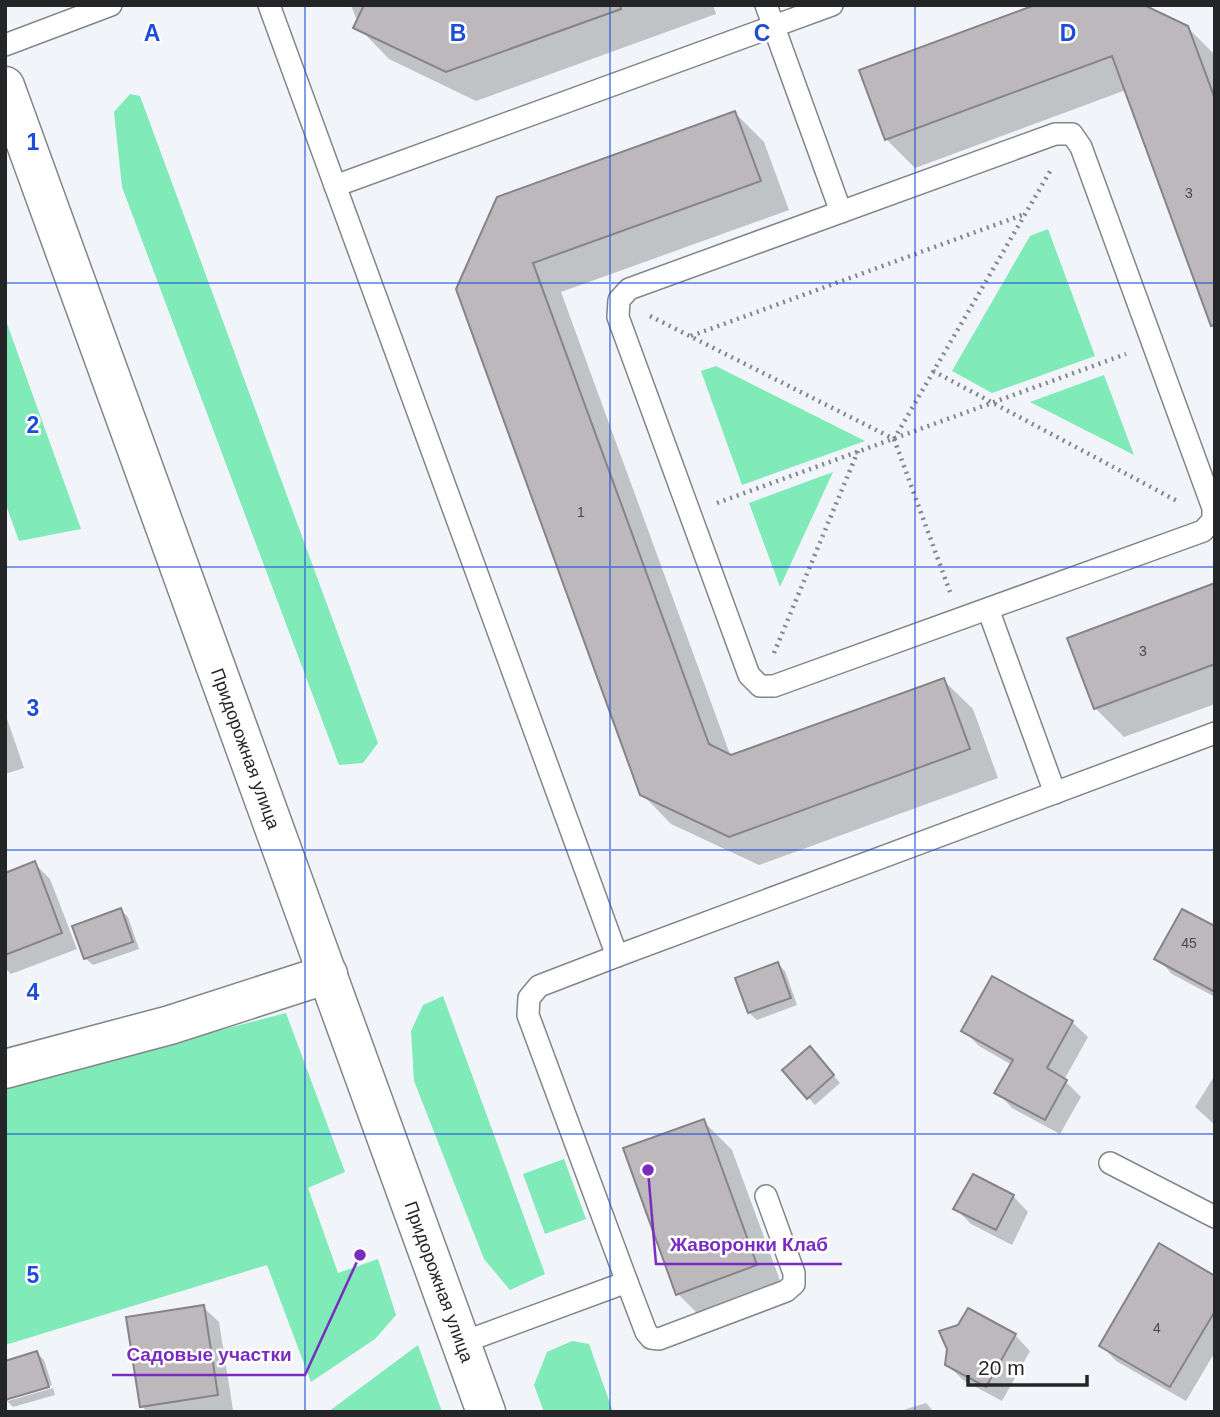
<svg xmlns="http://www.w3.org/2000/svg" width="1220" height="1417" font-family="Arial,sans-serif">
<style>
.green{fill:#80eab9}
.shadow{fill:#0003}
.building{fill:#bcb8bc;stroke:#878386;stroke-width:2}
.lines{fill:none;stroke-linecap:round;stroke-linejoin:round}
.service-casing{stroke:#838689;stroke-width:24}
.minor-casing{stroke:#838689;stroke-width:41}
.secondary-casing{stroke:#838689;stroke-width:41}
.path{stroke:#838587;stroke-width:4.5;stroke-dasharray:2 5;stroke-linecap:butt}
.service{stroke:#fff;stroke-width:21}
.minor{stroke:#fff;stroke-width:38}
.secondary{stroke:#fff;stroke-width:38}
.grid{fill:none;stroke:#1d4ed8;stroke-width:2;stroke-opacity:0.55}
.labels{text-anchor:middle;stroke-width:5;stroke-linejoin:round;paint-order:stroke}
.number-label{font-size:14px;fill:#4a4a4c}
.street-label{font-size:18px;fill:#242526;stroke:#fff}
.grid-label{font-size:23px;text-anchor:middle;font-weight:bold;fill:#1d4ed8;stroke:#fff;stroke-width:5;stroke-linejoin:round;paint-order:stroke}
.leader{fill:none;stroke:#7b2cbf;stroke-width:2.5}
.callout-dot{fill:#7b2cbf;stroke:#fff;stroke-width:2.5}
.callout-label{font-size:19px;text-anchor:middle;font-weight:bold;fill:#7b2cbf;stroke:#fff;stroke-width:5;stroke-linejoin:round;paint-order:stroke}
</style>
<rect width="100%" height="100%" fill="#f1f4f8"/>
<g class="green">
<path d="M130 94 140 96 378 743 363 763 339 765 122 187 114 112Z"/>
<path d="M1048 229 1095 356 992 393 952 371 1030 236Z"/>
<path d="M5 318 81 529 19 541 5 502Z"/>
<path d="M716 366 865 441 742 485 701 371Z"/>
<path d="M1104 375 1134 455 1030 402Z"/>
<path d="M833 472 780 587 749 503Z"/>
<path d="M443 996 545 1274 510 1290 484 1259 414 1081 411 1031 423 1005Z"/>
<path d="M286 1013 345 1172 308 1188 338 1273 378 1259 396 1315 375 1339 311 1382 267 1265 5 1345V1086Z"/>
<path d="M564 1159 586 1219 545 1234 523 1174Z"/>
<path d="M572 1341 589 1344 613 1412H544L534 1385 547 1352Z"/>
<path d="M418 1345 442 1412H328Z"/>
</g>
<g class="shadow">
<path d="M351 5H713L716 14 476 101 389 59 360 29Z"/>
<path d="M1187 27 1215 55V330L1126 90 915 168 886 139Z"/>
<path d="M735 113 764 142 789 210 561 292 731 757 943 680 973 709 998 778 759 865 671 824 642 794 458 289Z"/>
<path d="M1215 585V704L1124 737 1095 708Z"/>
<path d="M5 713 24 768 5 774Z"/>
<path d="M34 863 50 879 77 949 11 974 5 968V874Z"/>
<path d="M121 910 128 917 139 949 93 965 85 958Z"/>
<path d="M1215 928V997L1172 974 1157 958Z"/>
<path d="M778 964 785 971 797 1005 757 1020 749 1013Z"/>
<path d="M993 978 1072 1022 1088 1037 1064 1080 1081 1097 1060 1134 1012 1108 997 1092 1012 1065 979 1046 964 1031Z"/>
<path d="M817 1056 840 1083 815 1105 808 1097Z"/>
<path d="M1215 1075V1125L1195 1107Z"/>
<path d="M703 1121 732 1150 785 1294 707 1323 678 1294Z"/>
<path d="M1013 1196 1028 1212 1012 1245 971 1224 956 1209Z"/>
<path d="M1215 1278V1352L1186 1401 1116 1361 1101 1345Z"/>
<path d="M203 1307 219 1322 233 1410 147 1412 142 1406Z"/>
<path d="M1015 1335 1030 1351 1002 1401 963 1380 947 1364Z"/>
<path d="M37 1353 44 1360 52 1385 8 1398V1401L53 1388 55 1395 13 1407 6 1400Z"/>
<path d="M926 1403 934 1412H897Z"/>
</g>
<g class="building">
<path d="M364 5H620L621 9 446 72 353 28Z"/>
<path d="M1035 5H1144L1188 26 1215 99V325L1211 326 1112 56 885 140 859 70Z"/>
<path d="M735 111 761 181 533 263 709 744 731 755 944 678 970 749 729 837 640 795 456 289 497 197Z"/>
<path d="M1215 583V664L1094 709 1067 638Z"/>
<path d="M35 861 62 933 5 955V873Z"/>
<path d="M121 908 133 942 84 959 72 926Z"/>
<path d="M1182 909 1215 926V992L1154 959Z"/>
<path d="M778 962 791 998 748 1013 735 978Z"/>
<path d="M992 976 1073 1021 1047 1068 1067 1080 1045 1120 994 1093 1013 1060 961 1031Z"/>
<path d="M810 1046 834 1075 807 1099 782 1070Z"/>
<path d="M704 1119 757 1265 676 1295 623 1148Z"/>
<path d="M973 1174 1014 1195 996 1230 953 1209Z"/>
<path d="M1159 1243 1215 1276V1311L1170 1387 1099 1346Z"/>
<path d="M204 1305 218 1395 140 1407 126 1317Z"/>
<path d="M968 1308 1016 1334 986 1387 945 1365 947 1349 939 1331 958 1325Z"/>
<path d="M37 1351 49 1387 5 1400V1361Z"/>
</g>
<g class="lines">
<defs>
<g id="service">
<path d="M269 5 617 956 1215 733"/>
<path d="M766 5 841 212"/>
<path d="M5 45 111 5"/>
<path d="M1055 134H1072L1081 147 1213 508V520L1203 531 774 686H760L749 675 618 317 619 300 629 289Z"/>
<path d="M335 186 832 5"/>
<path d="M988 609 1055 793"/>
<path d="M1110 1163 1215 1217"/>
<path d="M627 1282 646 1332 651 1338 659 1339 786 1291 794 1284V1273L766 1196"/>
<path d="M461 1343 627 1282 528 1015 529 998 539 986 617 956"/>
</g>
<path id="minor" d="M5 1069 170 1025 328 974"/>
<g id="secondary">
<path id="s1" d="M5 86 486 1412"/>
</g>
</defs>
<use href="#service" class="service-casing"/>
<use href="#minor" class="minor-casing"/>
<use href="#secondary" class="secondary-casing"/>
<g class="path">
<path d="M650 316 894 439 1052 168"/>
<path d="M691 336 1025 214"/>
<path d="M933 371 1179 502"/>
<path d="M894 439 950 592"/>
<path d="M717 503 1126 354"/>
<path d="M774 653 858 451"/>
</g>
<use href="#service" class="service"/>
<use href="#minor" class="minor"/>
<use href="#secondary" class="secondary"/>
</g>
<path class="grid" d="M305 5V1412M610 5V1412M915 5V1412M5 283H1215M5 567H1215M5 850H1215M5 1134H1215"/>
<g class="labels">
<g class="number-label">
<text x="1189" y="198">3</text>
<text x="581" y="517">1</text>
<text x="1143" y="656">3</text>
<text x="1189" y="948">45</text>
<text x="1157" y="1333">4</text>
</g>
<g class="street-label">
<text dy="6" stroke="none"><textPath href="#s1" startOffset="705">Придорожная улица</textPath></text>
<text dy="6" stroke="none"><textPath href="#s1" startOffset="1272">Придорожная улица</textPath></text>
</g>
</g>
<g class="grid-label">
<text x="152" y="41">A</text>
<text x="458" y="41">B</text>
<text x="762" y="41">C</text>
<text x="1068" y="41">D</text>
<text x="33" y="150">1</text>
<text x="33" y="433">2</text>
<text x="33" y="716">3</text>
<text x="33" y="1000">4</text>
<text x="33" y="1283">5</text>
</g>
<path class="leader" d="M648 1170L656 1264H842M360 1255L305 1375H112"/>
<g class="callout-dot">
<circle cx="648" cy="1170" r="7"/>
<circle cx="360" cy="1255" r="7"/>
</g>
<g class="callout-label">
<text x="749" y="1251">Жаворонки Клаб</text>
<text x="209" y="1361">Садовые участки</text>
</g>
<rect width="1220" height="1417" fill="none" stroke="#242526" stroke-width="14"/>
<path d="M968 1375v10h119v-10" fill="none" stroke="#242526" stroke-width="3.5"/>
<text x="978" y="1375" font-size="21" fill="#242526" stroke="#ffffff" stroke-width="5" paint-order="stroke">20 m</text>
</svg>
